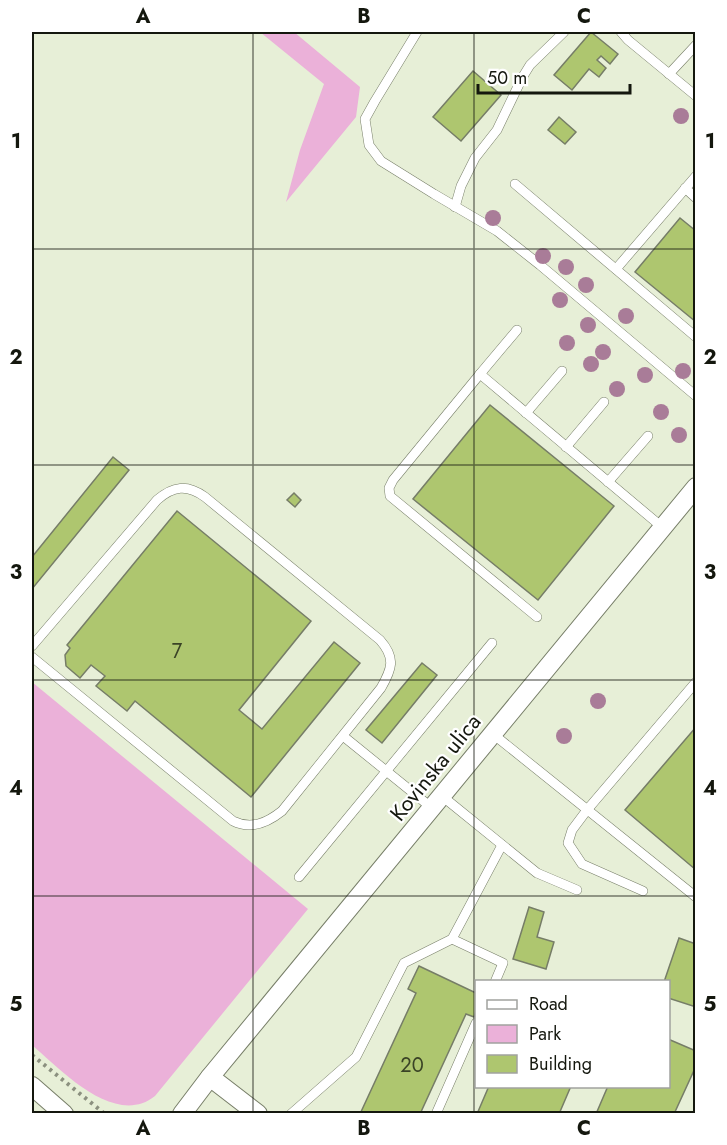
<svg xmlns="http://www.w3.org/2000/svg" width="727" height="1145" font-family="Jost,sans-serif">
<style>
.green{fill:#ebb1d9}
.building{fill:#aec66f;stroke:#767d67;stroke-width:1.5}
.lines{fill:none;stroke-linecap:round;stroke-linejoin:round}
.service-casing{stroke:#777e68;stroke-width:10}
.minor-casing{stroke:#777e68;stroke-width:20}
.path{stroke:#8b907f;stroke-width:4;stroke-dasharray:3 4.5;stroke-linecap:butt}
.service{stroke:#fff;stroke-width:9}
.minor{stroke:#fff;stroke-width:18}
.tree{fill:#a97c98}
.grid{fill:none;stroke:#14170e;stroke-width:1.5;stroke-opacity:0.55}
.labels{text-anchor:middle;stroke-width:4.5;stroke-linejoin:round;paint-order:stroke}
.number-label{font-size:20px;fill:#3a4326}
.street-label{font-size:22px;fill:#14170e;stroke:#fff}
.neatline{fill:none;stroke:#14170e;stroke-width:2}
.grid-label{font-size:20px;text-anchor:middle;font-weight:bold;fill:#14170e}
</style>
<rect width="100%" height="100%" fill="#e7efd7"/>
<g class="green">
<path d="M260 32H294L360 87 356 117 286 202 300 150 324 84Z"/>
<path d="M32 682 308 909 155 1096C115 1128 61 1070 32 1045Z"/>
</g>
<g class="building">
<path d="M591 32 618 54 610 64 601 56 597 60 606 68 599 77 589 69 572 90 554 75Z"/>
<path d="M473 71 501 95 461 141 433 117Z"/>
<path d="M559 117 576 132 565 144 548 130Z"/>
<path d="M680 218 696 231V322L635 272Z"/>
<path d="M490 405 614 506 538 600 413 499Z"/>
<path d="M113 457 129 470 32 589V557Z"/>
<path d="M294 493 301 500 295 507 287 500Z"/>
<path d="M177 511 311 621 239 710 262 729 334 642 360 663 251 797 135 701 127 711 96 686 105 676 91 665 80 678 66 666 65 655 70 648 67 645Z"/>
<path d="M422 663 437 675 382 743 366 730Z"/>
<path d="M696 727V870L625 810Z"/>
<path d="M529 907 544 912 537 937 554 942 546 969 513 959Z"/>
<path d="M679 938 696 944V1007L668 998V982H664Z"/>
<path d="M419 966 476 993V1011L474 1017 466 1014 420 1114H360L416 993 408 989Z"/>
<path d="M668 1039 696 1051V1066L674 1114H596L608 1086H668Z"/>
<path d="M489 1086H571L559 1114H477Z"/>
</g>
<g class="lines">
<defs>
<g id="service">
<path d="M417 32 375 101 365 119 369 145 381 161 434 194 497 231 540 265 696 396"/>
<path d="M621 32 628 40 696 96"/>
<path d="M669 74 696 45"/>
<path d="M515 184 696 337"/>
<path d="M685 188 696 198"/>
<path d="M455 207 461 186 475 158 497 130 522 78 530 65 564 32"/>
<path d="M616 269 696 176"/>
<path d="M517 330 480 374 662 527"/>
<path d="M480 374 393 480 389 488 390 496 537 617"/>
<path d="M526 413 562 371"/>
<path d="M566 447 604 402"/>
<path d="M608 482 648 436"/>
<path d="M32 646 157 500C173 486 187 484 205 497L380 640C396 658 392 669 381 688L282 811C267 823 251 830 233 821L32 657"/>
<path d="M493 734 696 897"/>
<path d="M343 736 432 808"/>
<path d="M442 796 537 873 577 890"/>
<path d="M299 877 492 643"/>
<path d="M643 891 582 864 568 843 572 830 587 810 696 682"/>
<path d="M495 982 503 963 452 939 502 845"/>
<path d="M291 1114 356 1057 404 963 452 939"/>
<path d="M436 1114 476 1023"/>
</g>
<g id="minor">
<path d="M210 1077 258 1114"/>
<path d="M32 1086 64 1114"/>
<path d="M182 1114 210 1077 696 487"/>
</g>
</defs>
<use href="#service" class="service-casing"/>
<use href="#minor" class="minor-casing"/>
<path class="path" d="M32 1055 105 1114"/>
<use href="#service" class="service"/>
<use href="#minor" class="minor"/>
</g>
<g class="tree">
<circle cx="681" cy="116" r="8"/>
<circle cx="493" cy="218" r="8"/>
<circle cx="543" cy="256" r="8"/>
<circle cx="566" cy="267" r="8"/>
<circle cx="586" cy="285" r="8"/>
<circle cx="560" cy="300" r="8"/>
<circle cx="626" cy="316" r="8"/>
<circle cx="588" cy="325" r="8"/>
<circle cx="567" cy="343" r="8"/>
<circle cx="603" cy="352" r="8"/>
<circle cx="591" cy="364" r="8"/>
<circle cx="683" cy="371" r="8"/>
<circle cx="645" cy="375" r="8"/>
<circle cx="617" cy="389" r="8"/>
<circle cx="661" cy="412" r="8"/>
<circle cx="679" cy="435" r="8"/>
<circle cx="598" cy="701" r="8"/>
<circle cx="564" cy="736" r="8"/>
</g>
<path class="grid" d="M253 32V1114M474 32V1114M32 249H696M32 465H696M32 680H696M32 896H696"/>
<g class="labels">
<g class="number-label">
<text x="177" y="658">7</text>
<text x="412" y="1072">20</text>
</g>
<g class="street-label">
<text transform="translate(435 767) rotate(-51)" y="8">Kovinska ulica</text>
</g>
</g>
<rect width="727" height="1145" fill="none" stroke="#ffffff" stroke-width="66"/>
<rect x="475" y="980" width="195" height="108" fill="#ffffff" stroke="#a1a29f" stroke-width="1.5"/>
<rect x="487" y="1000" width="30" height="9" fill="#ffffff" stroke="#a1a29f" stroke-width="1.5"/>
<text x="529" y="1010" font-size="18" fill="#14170e">Road</text>
<rect x="487" y="1025" width="30" height="18" fill="#ebb1d9" stroke="#a1a29f" stroke-width="1.5"/>
<text x="529" y="1040" font-size="18" fill="#14170e">Park</text>
<rect x="487" y="1055" width="30" height="18" fill="#aec66f" stroke="#a1a29f" stroke-width="1.5"/>
<text x="529" y="1070" font-size="18" fill="#14170e">Building</text>
<path d="M478 84v9h152v-9" fill="none" stroke="#14170e" stroke-width="3"/>
<text x="487" y="84" font-size="18" fill="#14170e" stroke="#ffffff" stroke-width="4.5" paint-order="stroke">50 m</text>
<rect x="33" y="33" width="661" height="1079" class="neatline"/>
<g class="grid-label">
<text x="143" y="23">A</text>
<text x="364" y="23">B</text>
<text x="584" y="23">C</text>
<text x="16" y="148">1</text>
<text x="710" y="148">1</text>
<text x="16" y="364">2</text>
<text x="710" y="364">2</text>
<text x="16" y="579">3</text>
<text x="710" y="579">3</text>
<text x="16" y="795">4</text>
<text x="710" y="795">4</text>
<text x="16" y="1011">5</text>
<text x="710" y="1011">5</text>
<text x="143" y="1135">A</text>
<text x="364" y="1135">B</text>
<text x="584" y="1135">C</text>
</g>
</svg>
